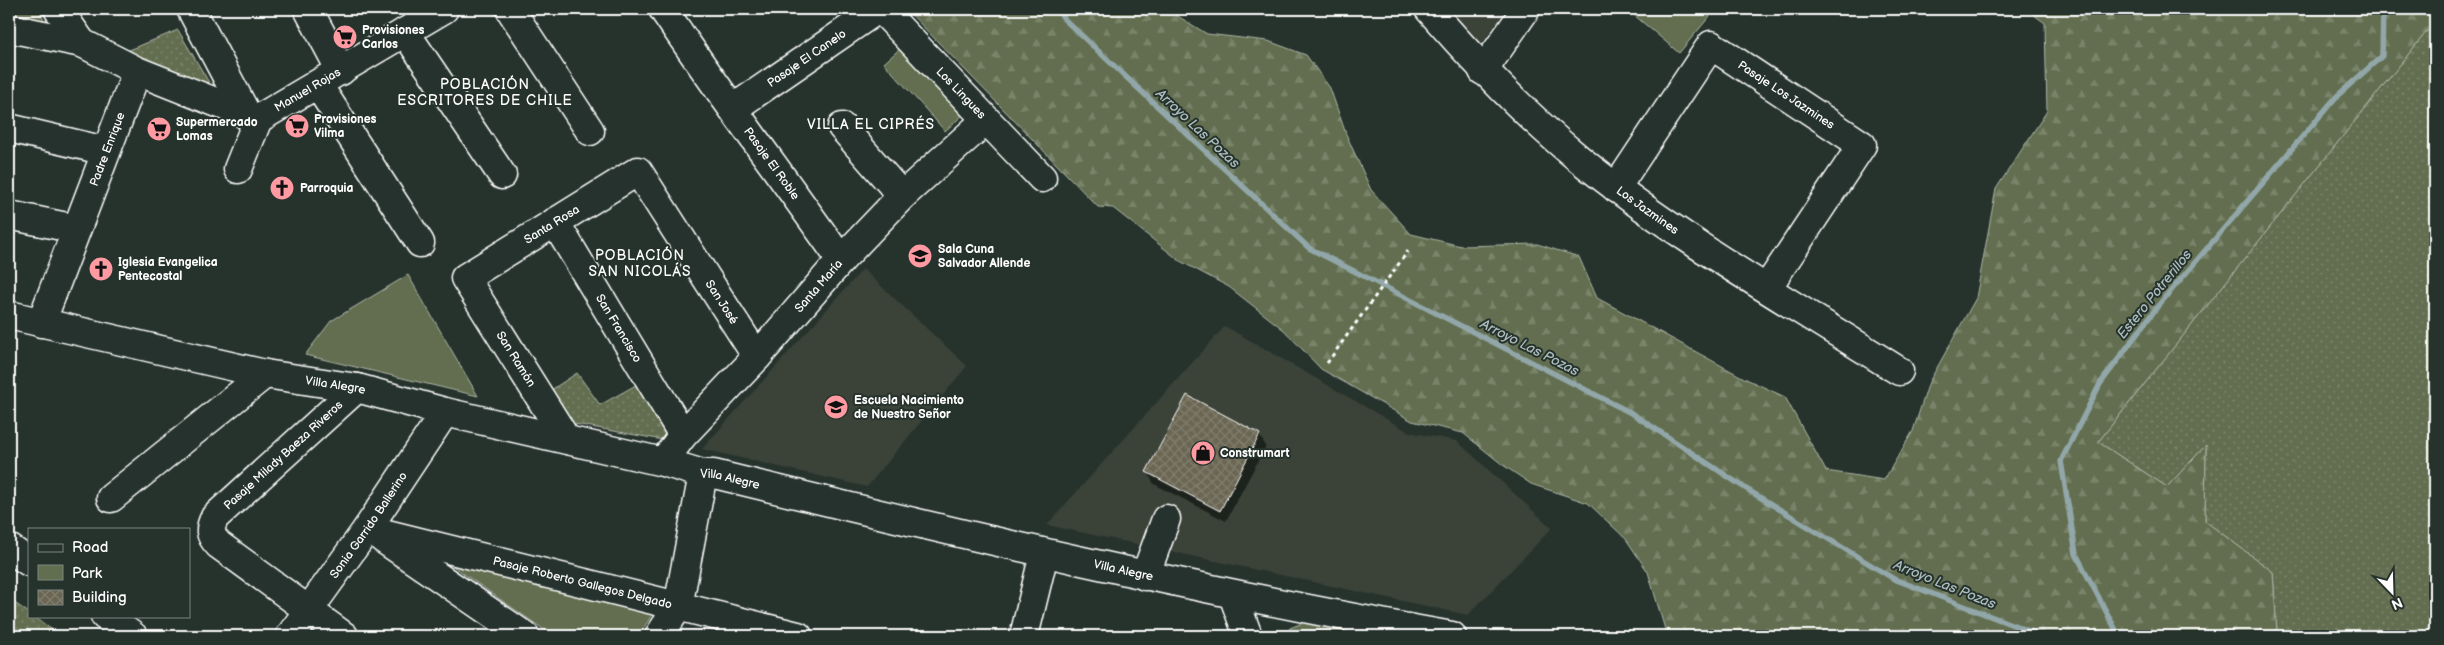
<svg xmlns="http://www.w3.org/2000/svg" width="2444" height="645" font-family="'Balsamiq Sans',sans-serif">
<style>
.built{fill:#3b4238}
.grass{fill:url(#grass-dots);stroke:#b0b6a8}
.forest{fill:url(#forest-firs);stroke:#b0b6a8}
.green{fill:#626e50;stroke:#b0b6a8}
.shadow{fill:#0007}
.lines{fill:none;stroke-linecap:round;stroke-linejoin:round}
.stream{stroke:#92a7a9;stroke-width:5.5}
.building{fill:url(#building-cross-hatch);stroke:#fff}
.minor-casing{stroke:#fff;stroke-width:31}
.major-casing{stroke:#fff;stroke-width:31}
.path{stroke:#fff;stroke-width:3;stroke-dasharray:4 4;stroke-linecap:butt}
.minor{stroke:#26332d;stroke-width:28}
.major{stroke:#26332d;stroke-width:28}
.labels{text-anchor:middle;stroke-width:4;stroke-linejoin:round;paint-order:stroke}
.poi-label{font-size:12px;font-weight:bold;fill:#fff;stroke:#26332d;text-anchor:start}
.street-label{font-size:12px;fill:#fff;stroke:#26332d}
.neighbourhood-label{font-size:14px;letter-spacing:1px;fill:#fff;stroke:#26332d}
.water-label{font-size:14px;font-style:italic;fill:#adbdbf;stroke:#26332d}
</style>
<defs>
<pattern id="grass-dots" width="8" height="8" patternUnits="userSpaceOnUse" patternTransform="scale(1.25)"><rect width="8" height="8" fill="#626e50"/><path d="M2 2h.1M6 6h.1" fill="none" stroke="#7a846a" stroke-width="1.8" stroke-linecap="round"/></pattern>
<pattern id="forest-firs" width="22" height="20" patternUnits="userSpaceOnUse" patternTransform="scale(1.25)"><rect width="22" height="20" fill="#626e50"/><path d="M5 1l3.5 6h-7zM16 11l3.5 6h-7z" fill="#7a846a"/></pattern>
<pattern id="building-cross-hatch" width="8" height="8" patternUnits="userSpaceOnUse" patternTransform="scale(1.25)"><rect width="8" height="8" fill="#6b6653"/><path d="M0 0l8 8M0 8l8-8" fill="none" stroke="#817d6d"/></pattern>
</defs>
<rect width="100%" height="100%" fill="#26332d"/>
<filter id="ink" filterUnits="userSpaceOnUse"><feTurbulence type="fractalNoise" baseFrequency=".02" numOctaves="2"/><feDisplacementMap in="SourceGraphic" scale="10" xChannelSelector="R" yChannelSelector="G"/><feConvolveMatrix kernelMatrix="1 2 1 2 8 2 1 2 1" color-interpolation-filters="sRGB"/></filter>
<g filter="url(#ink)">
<g class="built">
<path d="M1448 9H1507L1480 46Z"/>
<path d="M863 269 967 366 867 487 702 449Z"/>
<path d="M1225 326 1409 432 1457 441 1552 528 1468 615 1047 525Z"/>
</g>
<g class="grass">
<path d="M2435 21V636H2286L2277 634 2273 572 2205 521 2206 445 2167 487 2098 442Z"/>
<path d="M178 30 214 91 122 53Z"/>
<path d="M577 373 600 405 636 385 665 434 663 440 564 422 545 394Z"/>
<path d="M9 599 29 613V616H33L61 636H9Z"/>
</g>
<path class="forest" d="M906 9H1166L1207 34 1268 41 1306 55 1330 88 1346 134 1371 190 1411 234 1461 246 1537 244 1579 257 1597 298 1744 378 1785 397 1826 471 1884 480 1913 431 1929 382 1976 298 1996 189 2047 111 2045 23 2026 9H2435V21L2098 442 2167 487 2206 445 2205 521 2273 572 2277 633 2286 636H1667L1648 572 1626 539 1588 503 1531 484 1503 465 1463 433 1412 421 1321 369 1284 330 1229 287 1180 261 1113 208 1098 207Z"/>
<g class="green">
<path d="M9 9H38L47 25 9 18Z"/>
<path d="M1627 9H1714L1715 10 1679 53Z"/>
<path d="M904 45 965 113 945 131 884 63Z"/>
<path d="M408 275 478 396 305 355 331 321Z"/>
<path d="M441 558 653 613 639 636H553Z"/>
<path d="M1305 622 1376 636H1285L1290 628Z"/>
</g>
<path class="shadow" d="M1259 435 1266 446 1226 521 1154 484 1147 472Z"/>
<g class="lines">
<g class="stream">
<path d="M1057 9 1065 20 1309 248 1633 414 1748 490 1894 579 2042 636"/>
<path d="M2119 636 2076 554 2061 461 2100 384 2157 307 2337 96 2382 56 2383 9"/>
</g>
</g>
<path class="building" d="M1187 395 1260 434 1220 511 1146 472Z"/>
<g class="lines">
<defs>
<g id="minor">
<path id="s1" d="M58 9 82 43 137 71 258 119 444 9"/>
<path d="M191 9 246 113"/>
<path d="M308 9 341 71"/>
<path d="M510 9 590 131"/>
<path id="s2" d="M663 9C720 94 782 176 841 260"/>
<path id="s3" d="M881 9 1042 178"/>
<path id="s4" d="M1429 9C1475 62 1523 113 1578 158 1678 239 1791 303 1899 371"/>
<path d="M9 28 82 43"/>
<path d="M405 32 502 175"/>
<path d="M1483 71 1526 9"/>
<path d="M318 85 420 243"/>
<path id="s5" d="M734 108 878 9"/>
<path d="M842 127 902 196"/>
<path d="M9 128 106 151"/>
<path d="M238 169 258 119"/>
<path id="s6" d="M1616 188 1711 45 1862 145 1767 288"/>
<path d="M9 215 76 229"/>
<path id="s7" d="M555 222 683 435"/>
<path id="s8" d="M41 323 137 71"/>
<path id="s9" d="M566 439 465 278 638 171 757 357"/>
<path id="s10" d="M663 462 683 435 757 357 841 260 902 196 986 120"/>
<path d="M111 498 265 374"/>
<path id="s11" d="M367 529 798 636"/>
<path d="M383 539 525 636"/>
<path d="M9 548 29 562"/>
<path d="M1145 576 1166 519"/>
<path d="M1233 595 1248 636"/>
<path d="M105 616 133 636"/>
<path id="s12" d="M290 636 367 529 445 412"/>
<path id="s13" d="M344 636 219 545C209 535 209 529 215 517L357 388"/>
<path d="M659 636 678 607 703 474"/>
<path d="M1024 636 1044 554"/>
</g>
<g id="major">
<path id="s14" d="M9 315 265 374 357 388 445 412 663 462 703 474H714C959 534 1204 592 1452 636"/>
</g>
</defs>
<use href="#minor" class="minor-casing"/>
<use href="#major" class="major-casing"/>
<path class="path" d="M1327 363 1408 251"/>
<use href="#minor" class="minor"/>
<use href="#major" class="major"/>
</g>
</g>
<defs>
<symbol id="supermarket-disc" viewBox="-11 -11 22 22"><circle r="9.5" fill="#ff9aa2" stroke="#26332d"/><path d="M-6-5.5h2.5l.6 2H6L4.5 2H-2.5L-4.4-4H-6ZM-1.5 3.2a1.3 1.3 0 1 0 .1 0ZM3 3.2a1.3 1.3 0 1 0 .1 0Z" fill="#111"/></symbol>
<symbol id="church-disc" viewBox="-11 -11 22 22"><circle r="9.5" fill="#ff9aa2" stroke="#26332d"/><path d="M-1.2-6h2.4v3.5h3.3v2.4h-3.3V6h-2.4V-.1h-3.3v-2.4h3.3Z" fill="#111"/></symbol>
<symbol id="school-disc" viewBox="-11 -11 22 22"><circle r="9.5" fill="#ff9aa2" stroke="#26332d"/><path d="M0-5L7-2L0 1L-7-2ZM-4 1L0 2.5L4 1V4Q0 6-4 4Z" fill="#111"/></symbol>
<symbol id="shop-disc" viewBox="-11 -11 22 22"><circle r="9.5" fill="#ff9aa2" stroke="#26332d"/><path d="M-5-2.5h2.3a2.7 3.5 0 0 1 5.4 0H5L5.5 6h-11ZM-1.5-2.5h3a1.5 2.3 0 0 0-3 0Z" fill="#111"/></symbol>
</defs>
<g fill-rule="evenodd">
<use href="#supermarket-disc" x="331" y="23" width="28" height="28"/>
<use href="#supermarket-disc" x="283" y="112" width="28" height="28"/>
<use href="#supermarket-disc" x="145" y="115" width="28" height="28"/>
<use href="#church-disc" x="268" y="174" width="28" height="28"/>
<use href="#school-disc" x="906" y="242" width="28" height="28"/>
<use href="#church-disc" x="87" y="255" width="28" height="28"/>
<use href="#school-disc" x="822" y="393" width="28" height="28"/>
<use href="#shop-disc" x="1189" y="439" width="28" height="28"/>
</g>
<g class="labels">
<g class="poi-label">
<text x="362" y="34">Provisiones<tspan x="362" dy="14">Carlos</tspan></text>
<text x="314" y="123">Provisiones<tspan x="314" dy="14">Vilma</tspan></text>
<text x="176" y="126">Supermercado<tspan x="176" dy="14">Lomas</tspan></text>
<text x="300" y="192">Parroquia</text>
<text x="938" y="253">Sala Cuna<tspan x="938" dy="14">Salvador Allende</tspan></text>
<text x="118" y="266">Iglesia Evangelica<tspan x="118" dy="14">Pentecostal</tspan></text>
<text x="854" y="404">Escuela Nacimiento<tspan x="854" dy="14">de Nuestro Señor</tspan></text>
<text x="1220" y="457">Construmart</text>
</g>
<g class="street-label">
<text dy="4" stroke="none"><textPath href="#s5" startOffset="88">Pasaje El Canelo</textPath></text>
<text dy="4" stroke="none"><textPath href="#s1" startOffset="291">Manuel Rojas</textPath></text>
<text dy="4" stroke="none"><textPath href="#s3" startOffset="116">Los Lingues</textPath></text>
<text dy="4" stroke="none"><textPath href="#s6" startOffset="262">Pasaje Los Jazmines</textPath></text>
<text dy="4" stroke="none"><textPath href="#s8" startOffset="186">Padre Enrique</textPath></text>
<text dy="4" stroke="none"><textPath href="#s2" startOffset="189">Pasaje El Roble</textPath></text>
<text dy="4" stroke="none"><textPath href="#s4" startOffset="298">Los Jazmines</textPath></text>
<text dy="4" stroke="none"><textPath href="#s9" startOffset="292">Santa Rosa</textPath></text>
<text dy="4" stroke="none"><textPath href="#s10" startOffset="235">Santa María</textPath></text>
<text dy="4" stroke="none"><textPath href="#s9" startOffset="549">San José</textPath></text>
<text dy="4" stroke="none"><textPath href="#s7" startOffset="124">San Francisco</textPath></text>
<text transform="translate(516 359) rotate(58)" y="4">San Ramón</text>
<text dy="4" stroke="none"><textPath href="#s14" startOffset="334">Villa Alegre</textPath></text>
<text dy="4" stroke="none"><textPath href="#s13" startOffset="278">Pasaje Milady Baeza Riveros</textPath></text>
<text dy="4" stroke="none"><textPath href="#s14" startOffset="740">Villa Alegre</textPath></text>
<text dy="4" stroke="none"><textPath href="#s12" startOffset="136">Sonia Garrido Ballerino</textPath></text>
<text dy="4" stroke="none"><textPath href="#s14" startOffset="1144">Villa Alegre</textPath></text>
<text dy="4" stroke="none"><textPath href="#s11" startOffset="222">Pasaje Roberto Gallegos Delgado</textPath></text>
</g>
<g class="neighbourhood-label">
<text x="485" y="89">POBLACIÓN<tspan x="485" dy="16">ESCRITORES DE CHILE</tspan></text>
<text x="871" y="129">VILLA EL CIPRÉS</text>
<text x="640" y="260">POBLACIÓN<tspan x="640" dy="16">SAN NICOLÁS</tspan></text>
</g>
<g class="water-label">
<text transform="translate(1198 128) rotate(43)" y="5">Arroyo Las Pozas</text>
<text transform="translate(2154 294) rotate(-51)" y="5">Estero Potrerillos</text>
<text transform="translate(1530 347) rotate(27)" y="5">Arroyo Las Pozas</text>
<text transform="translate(1945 584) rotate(22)" y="5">Arroyo Las Pozas</text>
</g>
</g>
<rect width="2444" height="645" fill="none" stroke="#26332d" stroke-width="30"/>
<rect x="15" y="15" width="2414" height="615" fill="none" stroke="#fff" stroke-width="2" filter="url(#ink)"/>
<rect x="28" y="528" width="162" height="90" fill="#26332d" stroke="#7d8581"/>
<rect x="38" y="544" width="25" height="8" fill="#26332d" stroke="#7d8581"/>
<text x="72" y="552" font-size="15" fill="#ffffff">Road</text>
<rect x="38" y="565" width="25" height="15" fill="#626e50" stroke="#7d8581"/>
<text x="72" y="578" font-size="15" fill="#ffffff">Park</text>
<rect x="38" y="590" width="25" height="15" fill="url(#building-cross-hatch)" stroke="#7d8581"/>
<text x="72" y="602" font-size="15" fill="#ffffff">Building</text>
<g transform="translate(2392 592) rotate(157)" stroke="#26332d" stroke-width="4" paint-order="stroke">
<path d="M0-4L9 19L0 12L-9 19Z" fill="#ffffff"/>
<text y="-8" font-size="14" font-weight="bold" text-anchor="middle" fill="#ffffff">N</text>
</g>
</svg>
